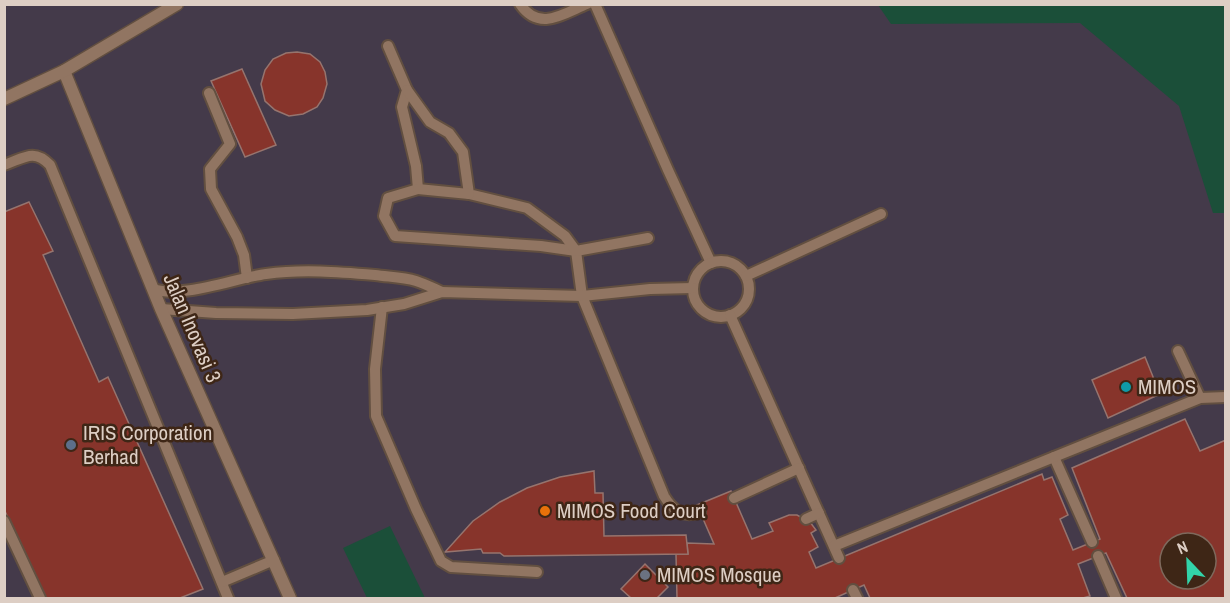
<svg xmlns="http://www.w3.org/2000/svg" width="1230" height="603" font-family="'Archivo Narrow',sans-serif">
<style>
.commercial{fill:#443a4a;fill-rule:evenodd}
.green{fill:#1b4f39}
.building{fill:#87342b;stroke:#96746e;stroke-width:1.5;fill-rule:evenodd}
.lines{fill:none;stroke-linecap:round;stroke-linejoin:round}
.service-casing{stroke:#624f40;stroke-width:14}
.minor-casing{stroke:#624f40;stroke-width:15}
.service{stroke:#917562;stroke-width:10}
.minor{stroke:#917562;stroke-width:12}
.culture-dot{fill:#0f9aa8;stroke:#3e2616;stroke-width:2}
.service-dot{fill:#5c6f8a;stroke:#3e2616;stroke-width:2}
.food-dot{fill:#e8710a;stroke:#3e2616;stroke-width:2}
.worship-dot{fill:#6b7280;stroke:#3e2616;stroke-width:2}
.labels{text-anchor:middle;stroke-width:5;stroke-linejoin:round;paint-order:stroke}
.street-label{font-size:21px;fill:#ddcec4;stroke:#3e2616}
.poi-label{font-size:21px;fill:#ddcec4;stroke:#3e2616;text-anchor:start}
</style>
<rect width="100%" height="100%" fill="#493120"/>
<path class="commercial" d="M4 5H1225V598H5ZM1170 543H1206V579H1170Z"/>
<g class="green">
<path d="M878 5H1225V213H1213L1179 106 1080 23 891 24Z"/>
<path d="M390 526 425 598H367L343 548Z"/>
</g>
<g class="building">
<path d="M297 52 310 54 320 62 325 72 327 84 323 98 317 107 303 114 289 116 275 110 265 101 261 84 265 70 273 59 286 53Z"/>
<path d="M242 69 276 145 245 157 211 81Z"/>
<path d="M29 202 53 251 43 255 99 382 108 377 203 589 180 598H44L4 509V212Z"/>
<path d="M1145 357 1160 394 1108 418 1092 380Z"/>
<path d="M1185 419 1200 451 1226 440V598H1127L1106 553 1078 564 1090 596 1083 598H870L864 585 835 598H677L676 554H688L687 543 714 544 697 505 731 491 752 539 773 531 769 523 789 515H797L810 522 816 530 811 533 818 547 809 552 816 568 1042 474 1044 480 1052 477 1068 515 1060 519 1073 550 1100 539 1072 468ZM1170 543H1206V579H1170Z"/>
<path d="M594 471 595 493H603L604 536 686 535 688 554 504 556 500 553H483L481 549 445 552 473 521 500 502 527 488 560 477Z"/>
<path d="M645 564 668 587 657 598H631L621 589Z"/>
</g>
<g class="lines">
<defs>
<g id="service">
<path d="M520 4C539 32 563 14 587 4"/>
<path d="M595 4 668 170 711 263"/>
<path d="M388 46 407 90 402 107 416 166 418 189 388 198 384 216 395 236 541 246 576 251 582 296 664 496C673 511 683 518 700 512"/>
<path d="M407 90 430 122 449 133 463 152 469 194 527 208 565 236 576 251 648 238"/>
<path d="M209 93 230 144 210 169 211 189 237 237 244 255 247 278"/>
<path d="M4 165C24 158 34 148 50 165L228 598"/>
<path d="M418 189 469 194"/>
<circle cx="721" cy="289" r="28"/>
<path d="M746 276 881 214"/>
<path d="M153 289C183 299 235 278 266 274 302 269 339 272 375 275 389 277 403 277 416 281 425 284 433 288 442 292"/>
<path d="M382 307 375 369 376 416 416 509 441 561 451 567 537 572"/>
<path d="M161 309 216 313 293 314 367 310 404 304 442 292 582 296 650 289 693 288"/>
<path d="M730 315 839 558"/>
<path d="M1178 351 1200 398"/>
<path d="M1054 457 1092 542"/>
<path d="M734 498 799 468"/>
<path d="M806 519 819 513"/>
<path d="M4 521 40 598"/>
<path d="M834 546 1200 398 1226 397"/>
<path d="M1098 556 1116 598"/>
<path d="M222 582 274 560"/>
<path d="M853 590 857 598"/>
</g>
<g id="minor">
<path d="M64 71 161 309 290 598"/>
<path d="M4 99 64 71 177 4"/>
</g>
</defs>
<use href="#service" class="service-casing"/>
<use href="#minor" class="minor-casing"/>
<use href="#service" class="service"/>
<use href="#minor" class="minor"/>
</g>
<circle class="culture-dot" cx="1126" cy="387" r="6"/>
<circle class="service-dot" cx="71" cy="445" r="6"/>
<circle class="food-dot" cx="545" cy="511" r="6"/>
<circle class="worship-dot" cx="645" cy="575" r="6"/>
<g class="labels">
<g class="street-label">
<text transform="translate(192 328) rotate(67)" y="7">Jalan Inovasi 3</text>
</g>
<g class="poi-label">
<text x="1138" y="394">MIMOS</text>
<text x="83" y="440">IRIS Corporation<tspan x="83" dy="24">Berhad</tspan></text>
<text x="557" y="518">MIMOS Food Court</text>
<text x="657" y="582">MIMOS Mosque</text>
</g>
</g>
<rect width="1230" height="603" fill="none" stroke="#ddcec4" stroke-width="12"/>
<g transform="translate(1188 561) rotate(337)"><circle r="28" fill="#3e2616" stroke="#7e695c" stroke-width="1.5"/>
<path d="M0-4.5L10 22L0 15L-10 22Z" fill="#32d4a9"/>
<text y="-9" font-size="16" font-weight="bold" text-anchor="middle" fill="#ddcec4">N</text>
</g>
</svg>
